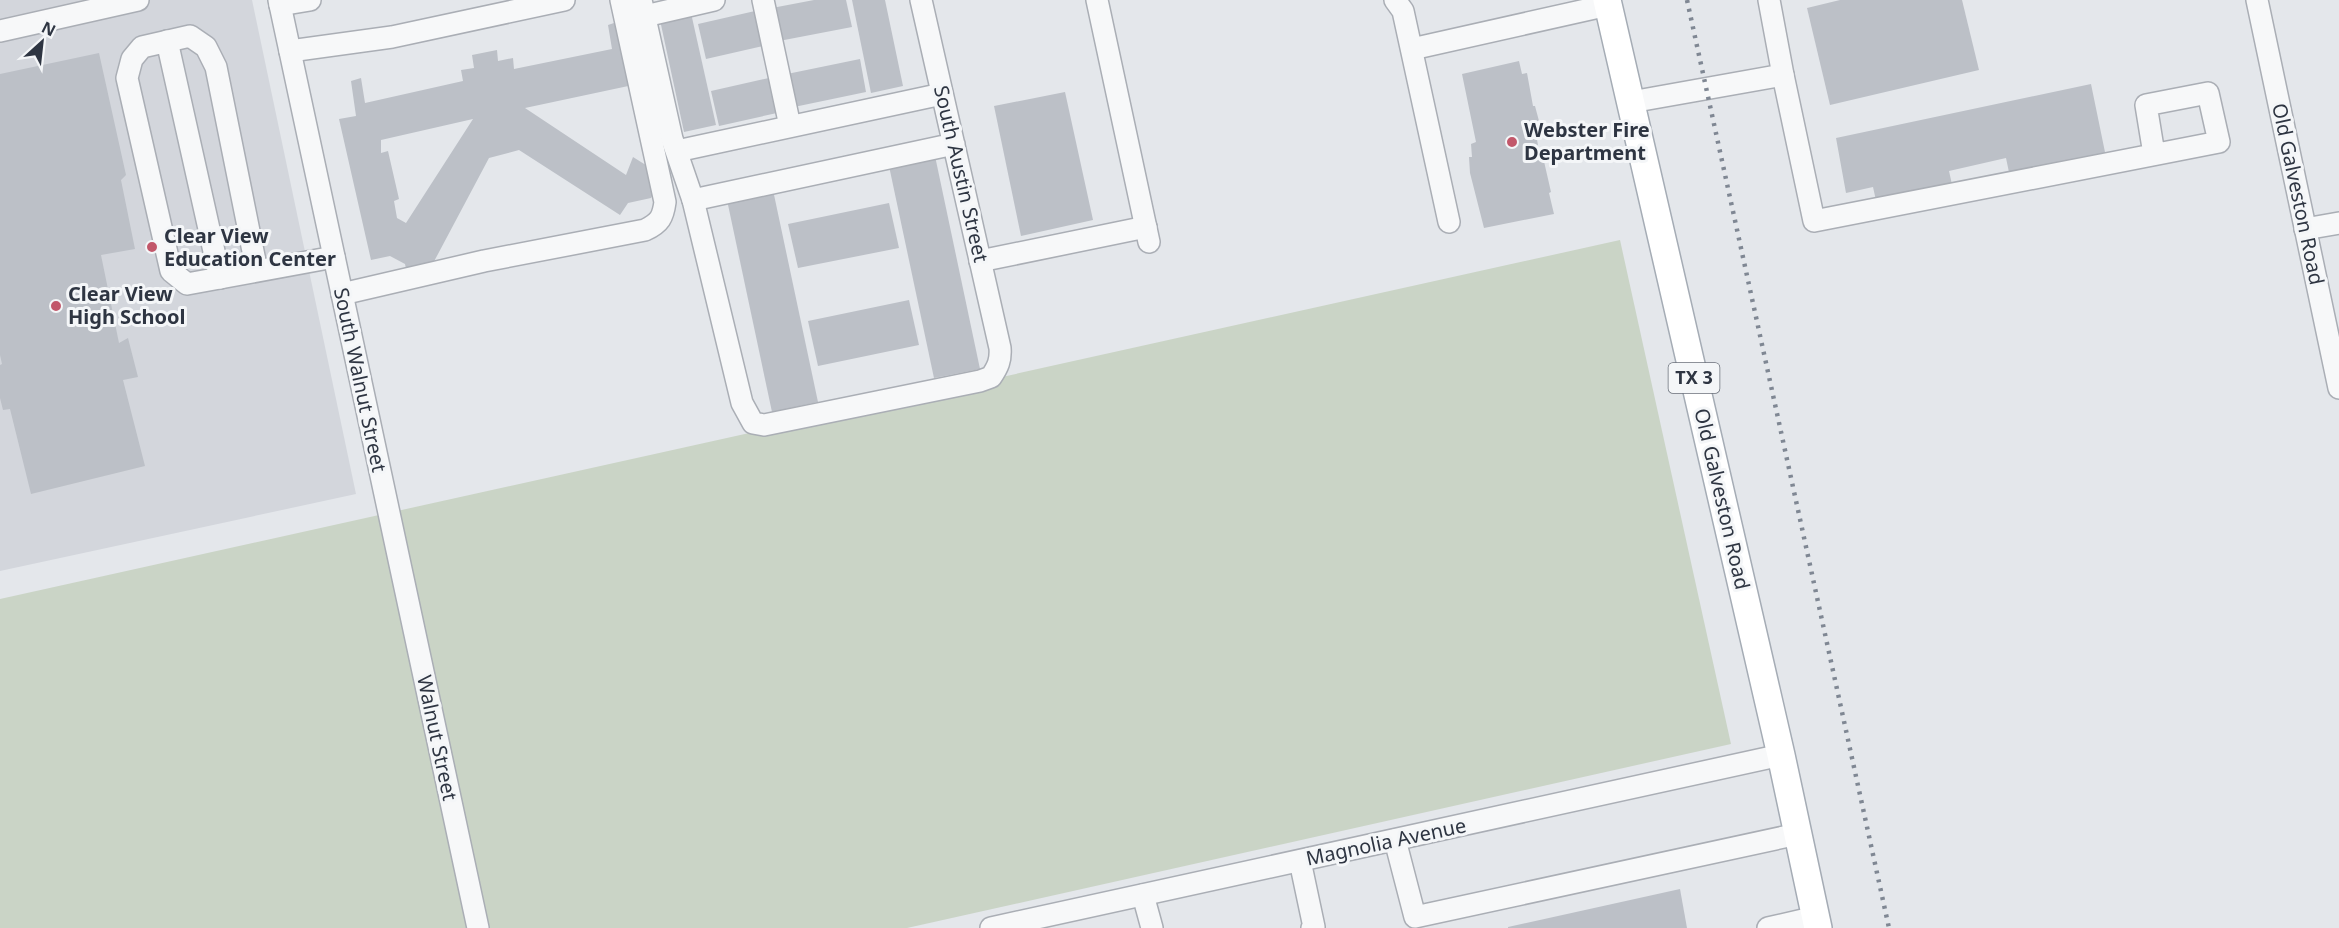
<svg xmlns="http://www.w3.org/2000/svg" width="2339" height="928" font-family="'Noto Sans',sans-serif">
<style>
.built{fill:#d3d6dc}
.green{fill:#cad4c6}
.building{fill:#bcc0c7;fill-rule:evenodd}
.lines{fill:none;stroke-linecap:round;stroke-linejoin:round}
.minor-casing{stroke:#aaaeb5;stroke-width:24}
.major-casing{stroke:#a5acb5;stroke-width:30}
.minor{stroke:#f7f8f9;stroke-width:21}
.major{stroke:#fff;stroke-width:27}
.rail{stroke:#7f8793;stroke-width:4.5;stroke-dasharray:3 6;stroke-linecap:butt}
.poi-dot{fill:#c2576a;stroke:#f4f6f8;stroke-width:2}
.labels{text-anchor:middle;stroke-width:6;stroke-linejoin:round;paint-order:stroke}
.shield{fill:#f4f6f8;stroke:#696f79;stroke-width:1.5}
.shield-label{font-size:18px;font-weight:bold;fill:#2e3542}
.poi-label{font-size:20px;font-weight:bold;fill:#2e3542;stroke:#f4f6f8;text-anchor:start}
.street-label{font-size:20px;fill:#2e3542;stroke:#f4f6f8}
</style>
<rect width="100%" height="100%" fill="#e4e7eb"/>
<path class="built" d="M0 0H252L356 494 0 571Z"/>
<path class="green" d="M1620 240 1731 744 907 928H0V599Z"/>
<g class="building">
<path d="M814 0H846L852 27 779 41 772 8Z"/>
<path d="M852 0H885L903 86 871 93Z"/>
<path d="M1840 0H1962L1979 70 1830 105 1807 8Z"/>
<path d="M755 11 763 46 706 59 698 24Z"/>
<path d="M691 13 716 125 684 132 660 20Z"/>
<path d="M617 22 633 85 525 108 626 175 633 157 649 167 655 190 651 198 628 203 620 215 519 150 489 158 430 269 407 273 405 264 390 256 371 260 339 119 356 116 351 81 361 78 365 103 463 81 461 70 474 68 472 55 497 50 498 61 513 58 514 69 612 49 608 25ZM473 119 406 223 397 218 394 201 399 199 388 151 381 153V140Z"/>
<path d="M99 53 126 175 121 180 135 249 101 255 119 343 128 338 138 377 123 380 145 466 31 494 10 409 3 410 0 398V365L2 364 0 355V74Z"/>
<path d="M860 59 866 92 794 107 787 74Z"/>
<path d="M1519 61 1522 74 1527 73 1533 106H1535L1539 121 1534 122 1540 157H1543L1551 192 1549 193 1554 214 1484 228 1470 173 1469 157H1472L1471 144 1476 142 1462 74Z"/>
<path d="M769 78 777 113 719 126 711 91Z"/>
<path d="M2091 84 2106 157 2010 177 2006 158 1949 171 1953 189 1877 205 1873 187 1846 193 1836 138Z"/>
<path d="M1065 92 1093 220 1021 236 994 106Z"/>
<path d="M935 156 980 369 934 378 889 166Z"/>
<path d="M773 190 818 402 772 412 727 200Z"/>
<path d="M889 203 899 248 798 268 788 224Z"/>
<path d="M909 300 919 345 818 366 808 321Z"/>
<path d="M1680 889 1687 928H1508V927Z"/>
</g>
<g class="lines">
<defs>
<g id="minor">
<path d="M279 0 478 928"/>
<path d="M641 0 672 139 693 200"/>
<path d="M763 0 790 126"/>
<path d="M921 0 1000 348C1001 360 998 367 991 377L980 381 764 425 753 423 742 403 693 200 954 144"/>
<path d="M1097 0 1149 242"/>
<path d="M1395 0 1403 11 1449 222"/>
<path d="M2257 0 2339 388"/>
<path d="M280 5 310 0"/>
<path d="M645 16 714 0"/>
<path d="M0 31 138 0"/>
<path d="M167 41 220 278"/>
<path d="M1412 49 1608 5"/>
<path d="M290 51 392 37 564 0"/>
<path d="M1783 75 1814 221 2219 142 2208 93 2146 105 2154 154"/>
<path d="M1631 102 1783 75 1769 0"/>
<path d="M677 151 942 94"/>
<path d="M2305 229 2339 223"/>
<path d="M980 261 1146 227"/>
<path d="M257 271 216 67 206 47 190 36 142 47 132 59 127 78 171 271 187 284 334 257"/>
<path d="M342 294 484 261 645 230C660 223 663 217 665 202L621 0"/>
<path d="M1395 840 1415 917 1798 834"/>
<path d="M1300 861 1314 927 1312 928"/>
<path d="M1143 895 1152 928"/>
<path d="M991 928 1781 755"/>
<path d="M1768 928 1816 917"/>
</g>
<path id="major" d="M1607 0 1781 755 1818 928"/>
</defs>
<use href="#minor" class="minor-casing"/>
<use href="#major" class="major-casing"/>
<use href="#minor" class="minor"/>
<use href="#major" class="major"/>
<path class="rail" d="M1687 0 1889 928"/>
</g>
<g class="poi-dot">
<circle cx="1512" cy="142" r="6"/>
<circle cx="152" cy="247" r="6"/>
<circle cx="56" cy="306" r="6"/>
</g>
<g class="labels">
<rect class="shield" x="1668.5" y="363" width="51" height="30" rx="4.5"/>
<g class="shield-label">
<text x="1694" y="384">TX 3</text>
</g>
<g class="poi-label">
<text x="1524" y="137">Webster Fire<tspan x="1524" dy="23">Department</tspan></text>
<text x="164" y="243">Clear View<tspan x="164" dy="23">Education Center</tspan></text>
<text x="68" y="301">Clear View<tspan x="68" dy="23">High School</tspan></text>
</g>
<g class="street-label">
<text transform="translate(961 174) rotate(77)" y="7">South Austin Street</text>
<text transform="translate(2298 194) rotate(78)" y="7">Old Galveston Road</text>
<text transform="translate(360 380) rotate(78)" y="7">South Walnut Street</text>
<text transform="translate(1722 499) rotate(77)" y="7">Old Galveston Road</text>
<text transform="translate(437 738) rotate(78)" y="7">Walnut Street</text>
<text transform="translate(1386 842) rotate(-12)" y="7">Magnolia Avenue</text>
</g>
</g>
<g transform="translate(42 42) rotate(27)" stroke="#f4f6f8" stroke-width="4.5" paint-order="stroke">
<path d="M0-4.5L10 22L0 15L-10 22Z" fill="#2e3542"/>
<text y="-9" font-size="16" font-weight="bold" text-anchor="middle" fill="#2e3542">N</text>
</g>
</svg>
